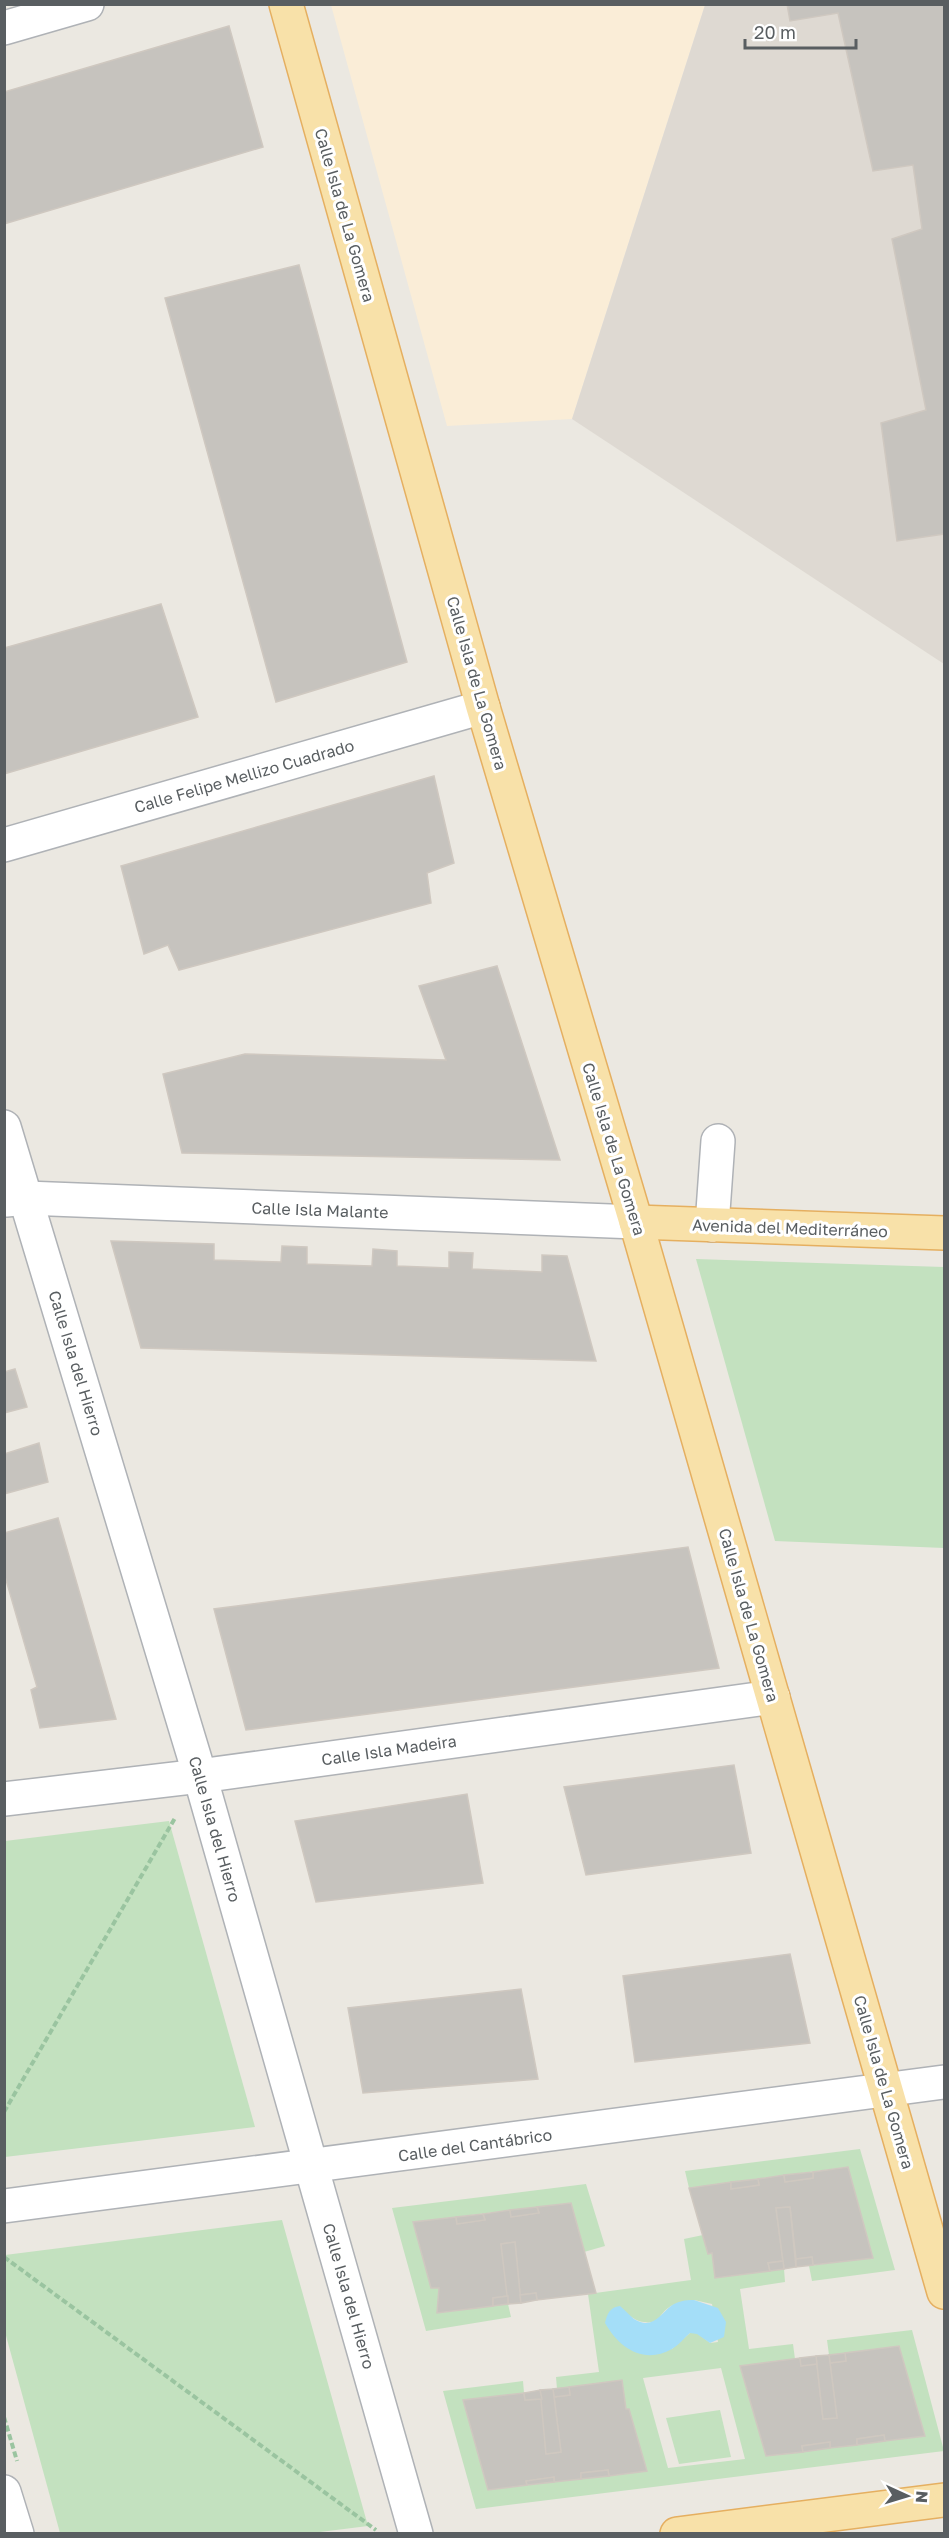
<svg xmlns="http://www.w3.org/2000/svg" width="949" height="2538" font-family="'Golos Text',sans-serif">
<style>
.commercial{fill:#faedd7}
.education{fill:#ded9d2}
.green{fill:#c3e1bf;fill-rule:evenodd}
.water{fill:#a4def8}
.building{fill:#c6c3be;stroke:#cfc8c0;stroke-width:1.5}
.lines{fill:none;stroke-linecap:round;stroke-linejoin:round}
.minor-casing{stroke:#afb2b6;stroke-width:36}
.major-casing{stroke:#e5af60;stroke-width:36}
.path{stroke:#9ac4a0;stroke-width:4;stroke-dasharray:6 3;stroke-linecap:butt}
.minor{stroke:#fff;stroke-width:33}
.major{stroke:#f8e1a9;stroke-width:33}
.labels{text-anchor:middle;stroke-width:6;stroke-linejoin:round;paint-order:stroke}
.street-label{font-size:16px;fill:#595e61;stroke:#fff}
</style>
<rect width="100%" height="100%" fill="#ebe8e1"/>
<path class="commercial" d="M331 5H705L572 419 447 426Z"/>
<path class="education" d="M705 5H944V664L572 419Z"/>
<g class="green">
<path d="M696 1259 944 1267V1548L775 1541Z"/>
<path d="M169 1821 255 2127 5 2157V1841Z"/>
<path d="M860 2149 895 2270 812 2281 809 2266 873 2257 847 2167 689 2188 685 2171Z"/>
<path d="M586 2184 605 2246 584 2252 570 2203 413 2222 431 2287 439 2288 438 2313 508 2304 511 2317 426 2331 392 2208Z"/>
<path d="M282 2220 368 2526 304 2534 60 2533 5 2332V2255Z"/>
<path d="M703 2235 708 2254 712 2253 715 2278 784 2269 785 2282 740 2289 749 2349 793 2344 795 2359 740 2366 766 2456 925 2436 899 2346 829 2355 827 2340 912 2330 944 2451 476 2509 443 2391 523 2381 524 2393 463 2400 488 2490 646 2471 629 2409H626L622 2381 557 2389 556 2377 599 2372 588 2294 691 2280 684 2239ZM694 2300 712 2304 718 2342 710 2343 697 2333H690L672 2349 615 2307C623 2310 631 2318 639 2321 661 2327 658 2313 671 2306 677 2303 687 2302 694 2300ZM721 2368 745 2459 668 2468 643 2378Z"/>
<path d="M720 2410 731 2457 679 2464 666 2418Z"/>
</g>
<path class="water" d="M694 2300 718 2308 726 2322 724 2337 710 2343 697 2334 690 2333C684 2338 679 2345 672 2349 644 2365 619 2348 605 2323 607 2314 610 2307 620 2306 625 2310 629 2315 634 2319 653 2331 661 2313 671 2306 678 2301 685 2300 694 2300Z"/>
<g class="building">
<path d="M787 4H944V534L897 541 881 423 926 410 892 239 922 229 913 165 873 171 838 13 790 21Z"/>
<path d="M229 26 263 147 4 224V92Z"/>
<path d="M299 265 407 662 276 702 165 298Z"/>
<path d="M161 604 198 717 4 774V648Z"/>
<path d="M434 776 454 863 427 873 431 903 179 970 168 945 144 954 121 866Z"/>
<path d="M497 966 560 1160 182 1153 163 1074 245 1054 446 1060 419 986Z"/>
<path d="M111 1241 214 1244V1260L281 1262 282 1246 307 1247V1264L372 1266 373 1249 397 1251V1266L449 1268V1252L473 1253 472 1269 542 1272V1255L567 1256 596 1361 141 1348Z"/>
<path d="M15 1369 27 1407 4 1413V1372Z"/>
<path d="M39 1443 48 1482 4 1494V1454Z"/>
<path d="M58 1518 116 1719 40 1728 31 1690 37 1687 4 1573V1533Z"/>
<path d="M688 1547 719 1668 246 1730 214 1609Z"/>
<path d="M734 1765 751 1853 586 1875 564 1787Z"/>
<path d="M467 1794 483 1883 316 1902 295 1821Z"/>
<path d="M790 1954 810 2043 635 2062 623 1976Z"/>
<path d="M521 1989 538 2079 363 2093 348 2008Z"/>
<path d="M848 2167 873 2258 813 2265 812 2257 796 2259 790 2207 776 2208 783 2261 768 2263 770 2271 715 2278 712 2253 708 2254 689 2188 731 2182V2189L759 2185 758 2179 784 2175 785 2182 813 2178V2172Z"/>
<path d="M813 2172V2178L785 2182 784 2175Z"/>
<path d="M758 2179 759 2185 731 2189V2182Z"/>
<path d="M571 2203 596 2293 537 2300 536 2293 520 2295 515 2242 501 2244 508 2296 493 2298V2306L437 2313 439 2288H431L413 2222 456 2217 457 2224 485 2220 483 2214 510 2210 511 2217 539 2213 537 2207Z"/>
<path d="M537 2207 539 2213 511 2217 510 2210Z"/>
<path d="M790 2207 796 2267 784 2269 776 2208Z"/>
<path d="M483 2214 485 2220 457 2224 456 2217Z"/>
<path d="M515 2242 521 2303 508 2304 501 2244Z"/>
<path d="M812 2257 813 2265 796 2267V2259Z"/>
<path d="M783 2261 784 2269 770 2271 768 2263Z"/>
<path d="M536 2293 537 2300 521 2303 520 2295Z"/>
<path d="M508 2296V2304L493 2306V2298Z"/>
<path d="M899 2346 925 2436 885 2441 884 2435 857 2439V2445L830 2448V2442L802 2446 803 2452 766 2456 740 2366 800 2358 801 2366 817 2364 823 2419 837 2418 830 2363 846 2361 845 2353Z"/>
<path d="M845 2353 846 2361 830 2363 829 2355Z"/>
<path d="M829 2355 837 2418 823 2419 816 2356Z"/>
<path d="M816 2356 817 2364 801 2366 800 2358Z"/>
<path d="M622 2380 626 2409H629L647 2471 609 2476 608 2470 581 2473V2479L554 2482V2477L526 2481 527 2485 488 2490 463 2400 524 2393 525 2400 542 2399 546 2454 561 2452 554 2397 570 2395 569 2387Z"/>
<path d="M569 2387 570 2395 554 2397 553 2389Z"/>
<path d="M553 2389 561 2452 546 2454 540 2390Z"/>
<path d="M540 2390 542 2399 525 2400 524 2393Z"/>
<path d="M884 2435 885 2441 857 2445V2439Z"/>
<path d="M830 2442V2448L803 2452 802 2446Z"/>
<path d="M608 2470 609 2476 581 2479V2473Z"/>
<path d="M554 2477V2482L527 2485 526 2481Z"/>
</g>
<g class="lines">
<defs>
<g id="minor">
<path d="M4 28 87 4"/>
<path d="M4 845 483 707"/>
<path d="M4 1127 200 1776 416 2534"/>
<path d="M6 1200 26 1198 636 1222"/>
<path d="M712 1225 718 1141"/>
<path d="M4 1799 200 1776 773 1697"/>
<path d="M4 2206 944 2082"/>
<path d="M4 2492 17 2534"/>
</g>
<g id="major">
<path d="M286 4 483 707 636 1222 944 2292"/>
<path d="M636 1222 944 1233"/>
<path d="M677 2534 944 2500"/>
</g>
</defs>
<use href="#minor" class="minor-casing"/>
<use href="#major" class="major-casing"/>
<g class="path">
<path d="M4 2112 175 1818"/>
<path d="M4 2257 376 2530"/>
<path d="M4 2417 17 2461"/>
</g>
<use href="#minor" class="minor"/>
<use href="#major" class="major"/>
</g>
<g class="labels">
<g class="street-label">
<text transform="translate(345 215) rotate(74)" y="6">Calle Isla de La Gomera</text>
<text transform="translate(477 683) rotate(74)" y="6">Calle Isla de La Gomera</text>
<text transform="translate(244 776) rotate(-16)" y="6">Calle Felipe Mellizo Cuadrado</text>
<text transform="translate(614 1149) rotate(73)" y="6">Calle Isla de La Gomera</text>
<text transform="translate(320 1210) rotate(2)" y="6">Calle Isla Malante</text>
<text transform="translate(790 1228) rotate(2)" y="6">Avenida del Mediterráneo</text>
<text transform="translate(76 1363) rotate(73)" y="6">Calle Isla del Hierro</text>
<text transform="translate(749 1615) rotate(74)" y="6">Calle Isla de La Gomera</text>
<text transform="translate(389 1750) rotate(-8)" y="6">Calle Isla Madeira</text>
<text transform="translate(215 1829) rotate(74)" y="6">Calle Isla del Hierro</text>
<text transform="translate(884 2082) rotate(74)" y="6">Calle Isla de La Gomera</text>
<text transform="translate(475 2145) rotate(-8)" y="6">Calle del Cantábrico</text>
<text transform="translate(349 2296) rotate(74)" y="6">Calle Isla del Hierro</text>
</g>
</g>
<rect width="949" height="2538" fill="none" stroke="#595e61" stroke-width="12"/>
<g transform="translate(907 2496) rotate(94)" stroke="#ffffff" stroke-width="4.5" paint-order="stroke">
<path d="M0-4.5L10 22L0 15L-10 22Z" fill="#595e61"/>
<text y="-9" font-size="16" font-weight="bold" text-anchor="middle" fill="#595e61">N</text>
</g>
<path d="M745 39v9h111v-9" fill="none" stroke="#595e61" stroke-width="3"/>
<text x="754" y="39" font-size="18" fill="#595e61" stroke="#ffffff" stroke-width="4.5" paint-order="stroke">20 m</text>
</svg>
